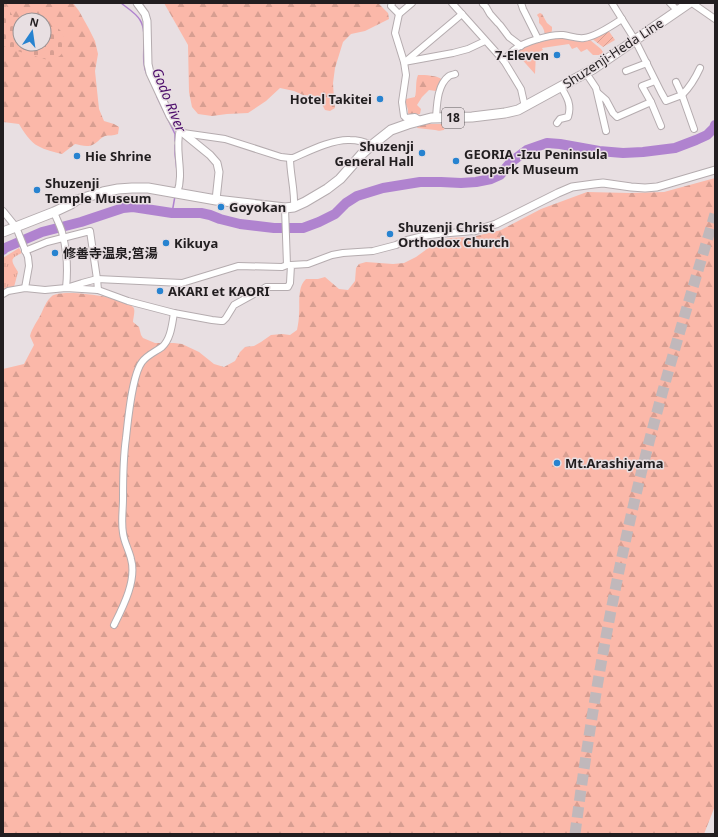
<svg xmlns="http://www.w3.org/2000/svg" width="718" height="837" font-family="'Noto Sans','Noto Sans JP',sans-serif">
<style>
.grass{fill:#fbb8a9}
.forest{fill:url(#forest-firs);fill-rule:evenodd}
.cemetery{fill:url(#cemetery-stones)}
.park{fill:url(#park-tufts)}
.garden{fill:url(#garden-furrows)}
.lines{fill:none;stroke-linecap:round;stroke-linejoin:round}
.stream{stroke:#b083cf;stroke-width:1.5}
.river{stroke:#b083cf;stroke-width:10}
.motorway-tunnel{stroke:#c0b8bb;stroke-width:11;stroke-dasharray:11 5.5;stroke-linecap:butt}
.minor-casing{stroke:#b5acaf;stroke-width:8}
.tertiary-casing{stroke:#b5acaf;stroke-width:9}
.primary-casing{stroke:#b5acaf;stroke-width:11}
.minor{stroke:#fff;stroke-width:6}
.tertiary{stroke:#fff;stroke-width:7}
.primary{stroke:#fff;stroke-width:9}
.poi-dot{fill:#2783d0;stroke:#e8dfe2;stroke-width:1.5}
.labels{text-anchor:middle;stroke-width:3;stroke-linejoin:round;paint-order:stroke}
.shield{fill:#e8dfe2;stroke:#5d585a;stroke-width:1}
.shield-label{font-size:12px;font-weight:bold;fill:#221e20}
.street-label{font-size:13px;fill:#221e20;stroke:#e8dfe2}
.poi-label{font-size:13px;font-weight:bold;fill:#221e20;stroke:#e8dfe2;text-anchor:start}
.water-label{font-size:14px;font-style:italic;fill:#4c0d6b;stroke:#e8dfe2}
</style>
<defs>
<pattern id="forest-firs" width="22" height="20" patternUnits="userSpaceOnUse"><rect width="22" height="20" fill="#fbb8a9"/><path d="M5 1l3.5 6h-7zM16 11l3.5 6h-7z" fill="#d79e91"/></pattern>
<pattern id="cemetery-stones" width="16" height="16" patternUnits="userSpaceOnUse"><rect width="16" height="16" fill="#fbb8a9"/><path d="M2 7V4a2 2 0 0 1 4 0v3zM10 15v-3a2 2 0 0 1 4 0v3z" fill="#d79e91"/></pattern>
<pattern id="park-tufts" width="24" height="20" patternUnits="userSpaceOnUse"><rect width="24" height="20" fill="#fbb8a9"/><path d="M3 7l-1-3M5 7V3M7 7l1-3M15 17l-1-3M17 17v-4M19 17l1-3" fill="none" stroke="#d79e91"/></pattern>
<pattern id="garden-furrows" width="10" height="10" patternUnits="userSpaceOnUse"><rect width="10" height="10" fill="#fbb8a9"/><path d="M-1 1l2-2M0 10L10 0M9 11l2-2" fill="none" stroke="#d79e91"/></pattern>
</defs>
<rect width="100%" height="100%" fill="#e8dfe2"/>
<path class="grass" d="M553 37 566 38 580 41 590 40 601 49 605 55H593L587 49 581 52 577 47 572 49 569 44C560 45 551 47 542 48L543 50 536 53 535 74 518 55 520 48Z"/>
<g class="forest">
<path d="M3 3H73L79 11 89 29 95 41 98 54 95 71 99 109 104 121 114 124 119 127 118 134C113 136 109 135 105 136 99 139 98 142 94 144 89 148 80 145 75 144L62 154C54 152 45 150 38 146 31 143 23 131 19 124L3 122ZM20 20H44V44H20Z"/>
<path d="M164 3H378L388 13 389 19 365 31 351 34 343 42 335 68 333 83 334 100 335 108 330 111 325 110 322 104 316 96 303 95 294 91 280 88 266 101 248 113 227 114 212 116 198 114 192 107 189 92 188 45Z"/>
<path d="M540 13 542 14 547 23 552 27V30L551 34 545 35C545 31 542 25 539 23V18L537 15 538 14Z"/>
<path d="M418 75C426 75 436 75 443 80L440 87 436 91 429 90 422 97 417 105 421 109 420 114 410 116 408 113C409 107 404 105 406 99L415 97C417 90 415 82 418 75Z"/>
<path d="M426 124H441L445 126 444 130C439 131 439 131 435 130 429 129 423 129 417 128L418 126Z"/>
<path d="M715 178V806L704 834H3V369L24 364 34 345 30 336C32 328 37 322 41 314 44 308 46 301 52 296 61 288 125 297 133 307 136 310 133 318 133 322L139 327 141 335 143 338 155 343H174L182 344 199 352 214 364 224 367 235 361 240 352 245 347 254 346 261 342 271 335 282 334 290 335 297 330C298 325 299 319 299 314 300 303 297 287 306 279H318L325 277 339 289 348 290 355 281 356 268 359 264 366 262 393 264 404 263 416 257 427 249 448 238 472 237 501 230 541 209 587 192 630 193 664 192Z"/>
</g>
<path class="cemetery" d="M3 3H4L15 19 20 21V44H44V28C48 27 52 27 56 28 61 29 62 33 64 37 67 48 63 58 50 60 47 60 42 58 38 57 26 54 15 50 3 46Z"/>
<path class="park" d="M19 248 22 253C9 259 11 260 18 272L14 287 3 291V258Z"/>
<path class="garden" d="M608 30 615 40 603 47 591 38Z"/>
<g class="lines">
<g class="stream">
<path d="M121 3C127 8 136 13 140 20 149 34 139 59 147 75"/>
<path d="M157 97 175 134V141"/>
<path d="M175 145V154L177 171"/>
<path d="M172 213 175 196"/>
</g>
<path class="river" d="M3 250 5 248 42 232 81 222 123 208 133 207 172 213H201L210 215 220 219 240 224 274 228H303L319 222 335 214 346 203 357 196 383 188 420 182H441L461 183 476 182 491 179 500 175 511 162 527 150 547 143 560 144 599 151 623 153 643 152 675 148 696 140 707 135 714 128 715 125"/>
<path class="motorway-tunnel" d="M575 834C589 727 607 621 631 516 654 414 685 314 715 214"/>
<defs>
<g id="minor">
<path d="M392 3 391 6 399 14"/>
<path d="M412 3 399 14 395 33 404 62 406 75 402 102 404 116 406 118 415 117 421 121"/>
<path d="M452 3 504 61 521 89 525 107"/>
<path d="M521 3 523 9 538 39"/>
<path d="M612 3 635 40 661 92 666 101 682 95 694 129"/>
<path d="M670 3 678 11"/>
<path d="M692 3 715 19"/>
<path d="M483 4 486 7 490 14 498 23 500 25 509 37 521 46"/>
<path d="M504 61C507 57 510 53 514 50 523 42 551 34 563 35 570 36 577 39 584 38 595 37 613 25 622 19"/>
<path d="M404 62 453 53 468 49 485 41"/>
<path d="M405 62 462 14"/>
<path d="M626 71 647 63"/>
<path d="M586 73 596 88 606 131"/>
<path d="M676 82 682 95C691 86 695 79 700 68"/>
<path d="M598 93 606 100 613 113 617 117 651 102 642 86 655 81"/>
<path d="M651 102 661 126"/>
<path d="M436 118C437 105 437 85 449 76 450 75 453 75 455 74"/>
<path d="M557 123 560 119 568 117C572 105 567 97 561 87"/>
<path d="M183 133 225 139 281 157 290 158H293C309 151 333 139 350 140 358 140 365 142 372 145"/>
<path d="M290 158C290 174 295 190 294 207"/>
<path d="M177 193C185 172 174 151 180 129"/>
<path d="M285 208 287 265"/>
<path d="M3 211 16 227 28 257 29 266 25 288"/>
<path d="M54 212C56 218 60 225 62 232 67 250 68 269 66 288L82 283 97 279 182 283 238 266 282 267 287 265H291"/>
<path d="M25 251 47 242 90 231 97 279 98 290"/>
<path d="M3 294 8 291 25 288 45 290 66 288 98 290 128 301 174 313 212 320 221 321H223L226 318 234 305 263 289 266 287H288L290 283 291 265 308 264 332 255 343 253 373 251 396 245 407 240 423 236 438 234 474 231"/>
<path d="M114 625C123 607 137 580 131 559 129 550 124 542 123 533 121 522 123 510 123 499 123 479 123 459 126 438 128 420 132 375 142 362 147 355 155 352 162 347 171 339 172 324 174 313"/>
</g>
<g id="tertiary">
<path d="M137 3 145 14 147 21 148 64 150 73 170 116 175 124 183 133 210 155 217 163 219 172 216 200"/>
<path d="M474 231 496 224 558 193 572 187 594 184 603 183 631 187 645 188 657 187 715 170"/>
</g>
<path id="primary" d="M3 232 54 212 71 204 77 200 103 192 118 189 132 188H148L216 200 285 208 294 207 305 202 327 189 340 179 362 154 372 145 391 130 408 124 431 118 472 117 505 113 518 110 593 69 689 3"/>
</defs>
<use href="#minor" class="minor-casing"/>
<use href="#tertiary" class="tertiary-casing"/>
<use href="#primary" class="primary-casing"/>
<use href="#minor" class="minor"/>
<use href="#tertiary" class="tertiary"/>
<use href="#primary" class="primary"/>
</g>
<g class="poi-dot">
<circle cx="557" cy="55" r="4"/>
<circle cx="380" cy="99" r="4"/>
<circle cx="422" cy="153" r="4"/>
<circle cx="77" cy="156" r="4"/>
<circle cx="456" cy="161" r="4"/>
<circle cx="37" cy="190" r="4"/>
<circle cx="221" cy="207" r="4"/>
<circle cx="390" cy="234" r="4"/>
<circle cx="166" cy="243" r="4"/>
<circle cx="55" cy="253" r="4"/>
<circle cx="160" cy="291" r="4"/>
<circle cx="557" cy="463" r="4"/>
</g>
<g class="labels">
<rect class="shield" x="442" y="108" width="22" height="20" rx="3"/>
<g class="shield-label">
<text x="453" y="122">18</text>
</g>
<g class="street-label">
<text transform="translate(613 53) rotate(-33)" y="5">Shuzenji-Heda Line</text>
</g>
<g class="poi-label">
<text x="549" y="60" text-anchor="end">7-Eleven</text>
<text x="372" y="104" text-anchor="end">Hotel Takitei</text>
<text x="414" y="151" text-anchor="end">Shuzenji<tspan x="414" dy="15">General Hall</tspan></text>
<text x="464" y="159">GEORIA -Izu Peninsula<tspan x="464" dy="15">Geopark Museum</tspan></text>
<text x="85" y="161">Hie Shrine</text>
<text x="45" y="188">Shuzenji<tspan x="45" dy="15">Temple Museum</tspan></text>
<text x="229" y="212">Goyokan</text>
<text x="398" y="232">Shuzenji Christ<tspan x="398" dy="15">Orthodox Church</tspan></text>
<text x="174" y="248">Kikuya</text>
<text x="63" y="258">修善寺温泉;筥湯</text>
<text x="168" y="296">AKARI et KAORI</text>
<text x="565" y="468">Mt.Arashiyama</text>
</g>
<g class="water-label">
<text transform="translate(169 100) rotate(68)" y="5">Godo River</text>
</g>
</g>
<rect width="718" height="837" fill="none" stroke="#221e20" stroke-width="8"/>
<g transform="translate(32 32) rotate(13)"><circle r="19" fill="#e8dfe2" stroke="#999294"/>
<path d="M0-3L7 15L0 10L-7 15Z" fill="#2783d0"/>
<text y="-6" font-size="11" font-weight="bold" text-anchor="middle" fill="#221e20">N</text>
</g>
</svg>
